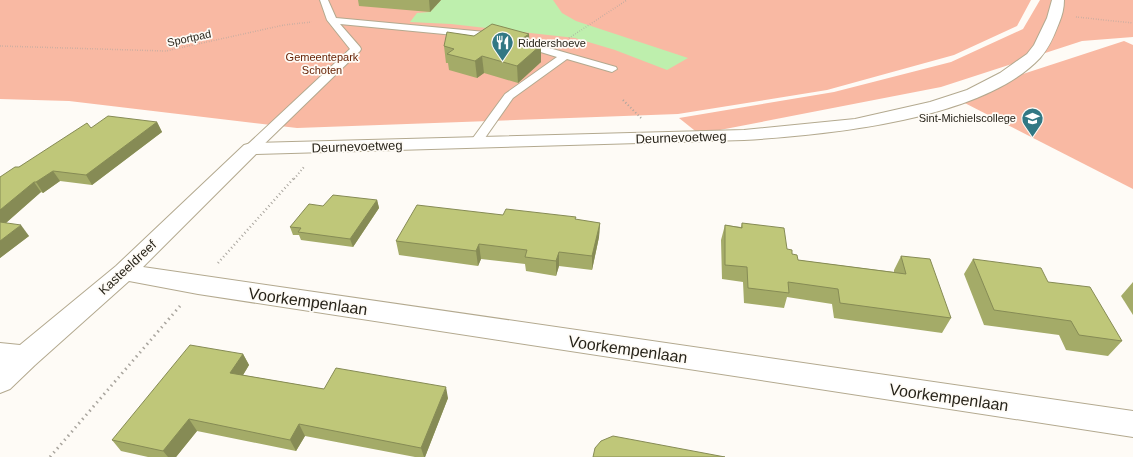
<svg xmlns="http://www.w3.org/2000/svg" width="1133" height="457" font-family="Helvetica,sans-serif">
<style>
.green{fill:#f9b9a3}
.water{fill:#beefad}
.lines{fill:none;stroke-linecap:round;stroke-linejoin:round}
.lane-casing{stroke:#b3a98f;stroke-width:2}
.street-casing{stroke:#b3a98f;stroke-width:2}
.path-far3{stroke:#a9a59e;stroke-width:1.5;stroke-dasharray:0.5 2;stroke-linecap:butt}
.path-far2{stroke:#a9a59e;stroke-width:2;stroke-dasharray:1 2.5;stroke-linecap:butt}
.path-far1{stroke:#a9a59e;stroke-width:2.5;stroke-dasharray:1 3;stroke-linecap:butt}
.path{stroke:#a9a59e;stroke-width:3;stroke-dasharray:1.5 4;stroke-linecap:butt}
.lane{fill:#fff;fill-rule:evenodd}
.street{fill:#fff;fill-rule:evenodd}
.wall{fill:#a4ab68}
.shaded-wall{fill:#868b55}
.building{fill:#bfc779;stroke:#868b55}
.labels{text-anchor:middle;stroke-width:3.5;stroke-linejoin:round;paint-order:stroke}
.far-street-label{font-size:11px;fill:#28241a;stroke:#fefbf6}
.far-poi-label{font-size:11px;fill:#28241a;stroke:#fefbf6;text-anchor:start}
.far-park-label{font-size:11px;fill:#682407;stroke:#fefbf6}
.street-label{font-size:13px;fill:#28241a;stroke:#fefbf6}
.near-street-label{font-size:16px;fill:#28241a;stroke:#fefbf6}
</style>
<rect width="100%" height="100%" fill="#fefbf6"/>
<g class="green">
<path d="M0 0H1031L1017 26 954 55 827 90 678 114 297 128 69 101 0 99Z"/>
<path d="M1040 0H1133V37L1082 41 941 87 699 134 679 118 834 92 951 62 1023 29Z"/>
<path d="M1124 41 1133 45V189L953 97Z"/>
</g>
<path class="water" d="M441 0H553L562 13 576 21 688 58 667 70 615 50 575 38 451 24 410 22 417 13 430 12Z"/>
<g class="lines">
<defs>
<g id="lane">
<path d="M320 0H328L336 18 496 33 501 36 496 39 340 24 360 47 361 49 360 51 256 152H246L245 149 246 146 350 49 327 20Z"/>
<path d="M521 40 616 67 617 69 612 72 567 59 513 98 480 145H472L470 142 505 94 557 57 518 45 516 43 518 41Z"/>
</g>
<path id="street" d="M1052 0H1064C1064 8 1062 16 1059 23 1054 36 1049 48 1040 58 982 120 826 135 744 140L256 154 143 267 1133 411V437L198 294 129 281 35 365 10 389 0 393V343L20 345 116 266 244 145 251 143 744 130 855 119 930 102 967 90 1000 73 1027 54 1034 45 1047 18Z"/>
</defs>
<use href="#lane" class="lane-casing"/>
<use href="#street" class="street-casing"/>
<g class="path-far3">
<path d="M1076 17 1133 23"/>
<path d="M569 38 627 0"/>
<path d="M0 46 166 51 284 25 312 22"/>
</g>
<g class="path-far2">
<path d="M623 100 641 118"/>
<path d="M294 179 304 167"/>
</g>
<path class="path-far1" d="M218 263 294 178"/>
<path class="path" d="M50 457 180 306"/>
<use href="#lane" class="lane"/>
<use href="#street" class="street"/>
</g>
<g class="wall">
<path d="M358 0H441L430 12 359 6Z"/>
<path d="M529 34V44L541 45V62L518 83 484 73 477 78 449 70 448 63H446L444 46 474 36Z"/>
<path d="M157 122 162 132 92 185 60 181 43 193 41 192 6 223 29 236 0 258V177L19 167 91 128Z"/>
<path d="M377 200 379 208 353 247 301 240 299 235H293L290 227 323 206Z"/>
<path d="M503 215 576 220 600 223 599 237 592 270 559 266 556 276 526 271 525 264 481 259 478 266 399 255 396 241Z"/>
<path d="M742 223 787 249 798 260 894 272V270L901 256 951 318 942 333 834 318 832 304 787 297 784 308 744 303 743 282 722 279 721 240 725 225 741 227Z"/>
<path d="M973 259 1048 282 1122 341 1108 356 1066 350 1059 335 984 325 964 274Z"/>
<path d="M1133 282V315L1121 296Z"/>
<path d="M243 354 249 365 243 375 324 389 448 398 425 457H415L305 436 296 451 197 431 176 457H148L121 451 112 440Z"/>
</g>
<g class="shaded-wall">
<path d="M429 0H441L430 12Z"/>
<path d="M529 34 530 50 517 42Z"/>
<path d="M541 45V62L518 83 517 66Z"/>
<path d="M482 56 484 73 477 78 475 61Z"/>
<path d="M157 122 162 132 92 185 86 175Z"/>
<path d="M53 171 60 181 43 193 36 182Z"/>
<path d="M34 182 41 192 0 228V210Z"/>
<path d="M377 200 379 208 353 247 350 239Z"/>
<path d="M600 223 599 237 592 270V256Z"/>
<path d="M21 225 29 236 0 258V241Z"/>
<path d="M479 244 481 259 478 266 476 251Z"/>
<path d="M559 252V266L556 276V261Z"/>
<path d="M243 354 249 365 237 385 230 373Z"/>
<path d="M446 387 448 398 425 457H424L421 448Z"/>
<path d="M189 419 197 431 176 457H168L163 451Z"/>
<path d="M299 424 305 436 296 451 290 440Z"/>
</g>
<g class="building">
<path d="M492 24 529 34 517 42 541 45 517 66 482 56 475 61 447 54 454 49 444 46 447 32 474 36Z"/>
<path d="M108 116 157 122 86 175 53 171 36 182H34L0 210V177L15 167H19L87 123 91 128Z"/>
<path d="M333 195 377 200 350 239 298 232 301 228 290 227 309 204 323 206Z"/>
<path d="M417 205 503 215 506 209 576 217 575 219 600 223 592 256 559 252 556 261 525 257 527 250 479 244 476 251 396 241Z"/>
<path d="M0 222 21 225 0 241Z"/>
<path d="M742 223 784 228 787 249 792 250V254L797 255 798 260 906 274 901 256 930 259 951 318 840 303 838 289 788 282 789 293 748 288 747 267 725 265V225L742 228Z"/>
<path d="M973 259 1041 268 1048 282 1090 287 1122 341 1079 335 1071 321 994 310Z"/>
<path d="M190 345 243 354 230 373 324 389 336 368 446 387 421 448 299 424 290 440 189 419 163 451 112 440Z"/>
<path d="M613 436 725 457H593L595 448 601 441Z"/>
</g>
<defs>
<symbol id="restaurant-pin" viewBox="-11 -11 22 30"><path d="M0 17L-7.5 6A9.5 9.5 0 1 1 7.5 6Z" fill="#327884" stroke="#fefbf6"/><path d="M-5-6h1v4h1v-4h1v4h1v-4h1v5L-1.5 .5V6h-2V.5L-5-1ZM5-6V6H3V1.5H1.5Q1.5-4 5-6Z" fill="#fff"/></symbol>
<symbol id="school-pin" viewBox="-11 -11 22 30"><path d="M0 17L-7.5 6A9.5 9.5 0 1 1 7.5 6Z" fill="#327884" stroke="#fefbf6"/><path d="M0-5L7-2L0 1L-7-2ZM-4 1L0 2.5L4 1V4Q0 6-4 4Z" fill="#fff"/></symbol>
</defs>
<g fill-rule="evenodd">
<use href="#restaurant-pin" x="490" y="30" width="25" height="34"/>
<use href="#school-pin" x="1020" y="106" width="25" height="34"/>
</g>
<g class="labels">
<g class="far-street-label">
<text transform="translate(189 38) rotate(-12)" y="4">Sportpad</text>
</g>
<g class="far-poi-label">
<text x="518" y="47">Riddershoeve</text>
<text x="1016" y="122" text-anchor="end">Sint-Michielscollege</text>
</g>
<g class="far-park-label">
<text x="322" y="61">Gemeentepark<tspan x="322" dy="13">Schoten</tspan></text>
</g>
<g class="street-label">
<text transform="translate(681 137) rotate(-2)" y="5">Deurnevoetweg</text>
<text transform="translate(357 146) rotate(-2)" y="5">Deurnevoetweg</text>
<text transform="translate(127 267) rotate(-43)" y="5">Kasteeldreef</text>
</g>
<g class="near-street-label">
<text transform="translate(308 301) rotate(8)" y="6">Voorkempenlaan</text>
<text transform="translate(628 349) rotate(8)" y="6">Voorkempenlaan</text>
<text transform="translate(949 397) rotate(8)" y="6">Voorkempenlaan</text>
</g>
</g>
</svg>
